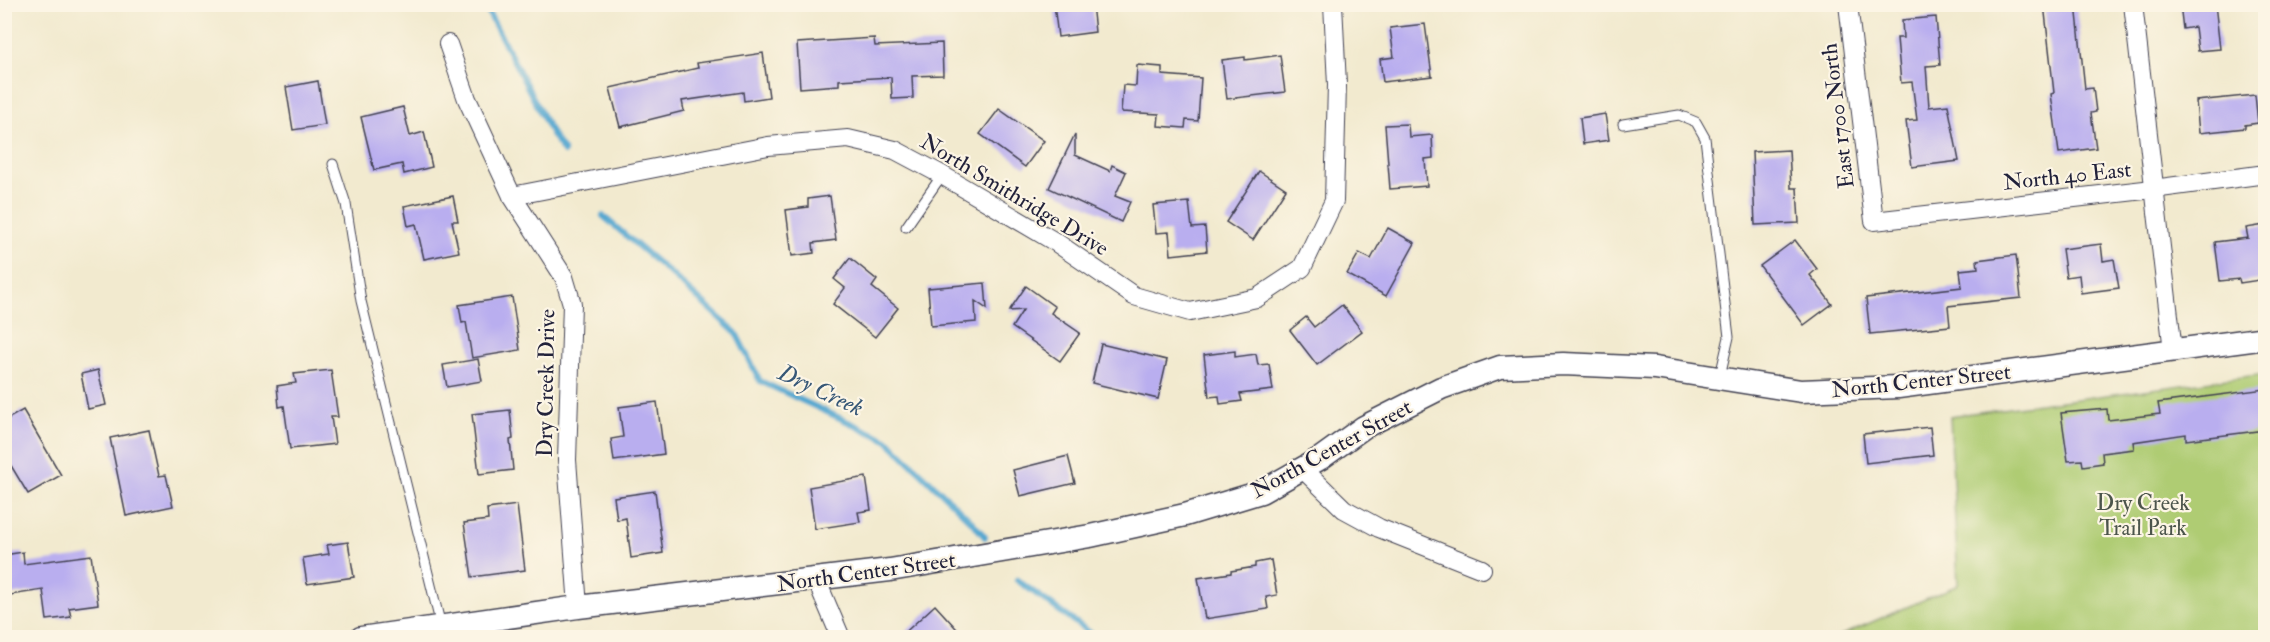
<svg xmlns="http://www.w3.org/2000/svg" width="2270" height="642" font-family="'IM FELL Double Pica',serif">
<style>
.green{fill:#afcc73;stroke:#687757;stroke-width:1.5}
.lines{fill:none;stroke-linecap:round;stroke-linejoin:round}
.stream{stroke:#55a7d0;stroke-width:6}
.building{fill:#b9aeef}
.service-casing{stroke:#414051;stroke-width:11}
.minor-casing{stroke:#414051;stroke-width:20}
.tertiary-casing{stroke:#414051;stroke-width:25}
.service{stroke:#fff;stroke-width:9}
.minor{stroke:#fff;stroke-width:18}
.tertiary{stroke:#fff;stroke-width:22}
.labels{text-anchor:middle;stroke-width:4.5;stroke-linejoin:round;paint-order:stroke}
.street-label{font-size:22px;fill:#22223b;stroke:#fcf5e5}
.park-label{font-size:22px;fill:#4c554c;stroke:#fcf5e5}
.water-label{font-size:24px;font-style:italic;fill:#365777;stroke:#fcf5e5}
</style>
<rect width="100%" height="100%" fill="#fcf5e5"/>
<filter id="ink" filterUnits="userSpaceOnUse"><feTurbulence type="fractalNoise" baseFrequency=".0167" numOctaves="2"/><feDisplacementMap in="SourceGraphic" scale="12" xChannelSelector="R" yChannelSelector="G"/><feConvolveMatrix kernelMatrix="1 2 1 2 8 2 1 2 1" color-interpolation-filters="sRGB"/></filter>
<filter id="wash" filterUnits="userSpaceOnUse"><feTurbulence type="fractalNoise" baseFrequency=".008" numOctaves="4" result="noise"/><feDisplacementMap in="SourceGraphic" scale="24" xChannelSelector="R" yChannelSelector="G"/><feGaussianBlur stdDeviation="1.35" result="paint"/><feColorMatrix in="noise" values="0 0 0 0 0 0 0 0 0 0 0 0 0 0 0 0 0 1.4 0 .05"/><feComposite in="paint" operator="in"/></filter>
<g filter="url(#wash)">
<rect width="100%" height="100%" fill="#f2eacf"/>
<path class="green" d="M2265 374V637L1835 638 1958 585 1950 416Z"/>
<g class="lines">
<g class="stream">
<path d="M484 4 553 136 564 152"/>
<path d="M603 216 672 275 736 333 760 381 887 440 973 523 985 537"/>
<path d="M1017 580 1097 638"/>
</g>
</g>
<g id="blocks">
<g class="building">
<path d="M1054 4H1092L1095 32 1058 37Z"/>
<path d="M2044 4H2076L2085 89 2093 88 2096 112 2091 113 2096 148 2059 153 2051 94 2054 93Z"/>
<path d="M2180 4H2215L2220 49 2198 51 2195 27 2183 29Z"/>
<path d="M1936 17 1940 65 1926 66 1929 107 1948 105 1959 161 1912 167 1906 121 1917 120 1912 82 1901 83 1897 38H1903L1902 20Z"/>
<path d="M1425 24 1432 76 1383 82 1380 59 1394 57 1390 28Z"/>
<path d="M874 38 875 46 942 43 943 75 912 76 913 98 892 99 891 77 839 80V85L800 88 797 43Z"/>
<path d="M763 53 769 97 744 101 743 92 682 101 684 111 620 127 610 88 698 68 697 63Z"/>
<path d="M1280 55 1285 92 1227 99 1222 60 1245 57V60Z"/>
<path d="M1137 65 1162 67V75L1201 78 1198 121 1186 120 1185 128 1158 126 1159 114 1121 112 1123 85 1136 86Z"/>
<path d="M318 81 325 125 293 130 286 87Z"/>
<path d="M2255 95 2258 123 2245 125V128L2199 133 2196 101Z"/>
<path d="M403 107 410 136 424 132 432 167 404 174 402 164 374 170 361 117Z"/>
<path d="M999 109 1044 141 1025 167 980 134Z"/>
<path d="M1605 114 1609 140 1583 144 1580 118Z"/>
<path d="M1408 124 1409 137 1432 135 1433 158 1425 159 1427 186 1390 189 1385 125Z"/>
<path d="M1075 134V155L1110 171 1112 165 1126 172 1115 196 1130 202 1121 222 1049 188Z"/>
<path d="M1789 150 1791 188H1797L1799 223 1755 225 1752 152Z"/>
<path d="M1259 171 1286 189 1253 240 1226 222Z"/>
<path d="M453 196 458 221H452L459 252 424 259 416 224 408 226 404 206Z"/>
<path d="M830 196 836 240 813 243 814 253 792 256 786 210 808 207V199Z"/>
<path d="M1189 202 1192 228 1205 227 1207 251 1171 255 1169 232 1156 233 1153 205Z"/>
<path d="M2265 225V274L2259 275 2260 280 2240 283 2239 279 2220 281 2215 242 2248 238 2246 228Z"/>
<path d="M1388 228 1415 243 1386 296 1347 274 1359 253 1371 259Z"/>
<path d="M1795 240 1817 269 1810 275 1832 304 1804 325 1760 266Z"/>
<path d="M2101 244 2103 261 2114 259 2119 288 2081 293 2079 275 2066 277 2062 249Z"/>
<path d="M2016 255 2021 298 1948 306 1950 326 1870 334 1866 298 1962 287 1960 270 1978 268 1977 260Z"/>
<path d="M850 258 877 280 872 287 898 308 875 337 833 304 845 288 834 279Z"/>
<path d="M985 283 987 309 975 301 976 322 931 326 928 288Z"/>
<path d="M1026 286 1055 307 1051 313 1080 333 1060 361 1012 327 1023 310 1009 311Z"/>
<path d="M512 297 520 350 472 358 466 322 462 323 459 305Z"/>
<path d="M1342 305 1362 331 1317 365 1290 330 1306 317 1314 327Z"/>
<path d="M1101 344 1167 360 1158 399 1092 383Z"/>
<path d="M1235 351V357L1256 354 1258 365 1269 364 1273 390 1240 394 1242 401 1220 404 1219 396 1209 397 1204 355Z"/>
<path d="M478 359 482 381 447 387 443 365Z"/>
<path d="M98 370 106 405 88 409 81 374Z"/>
<path d="M331 370 338 417H331L335 444 290 449 284 406 279 407 277 386 296 383 294 374Z"/>
<path d="M2265 389V430L2186 440V434L2133 442 2134 449 2102 453 2103 463 2083 466 2082 460 2068 461 2061 413 2107 409 2108 420 2160 414 2158 403Z"/>
<path d="M657 402 664 454 614 461 611 439 623 437 619 407Z"/>
<path d="M23 410 61 475 28 494 4 454V421Z"/>
<path d="M510 410 513 439 510 440 513 470 479 474 472 414Z"/>
<path d="M1930 427 1933 455 1866 463 1863 434Z"/>
<path d="M149 430 159 476 166 475 173 506 126 516 110 438Z"/>
<path d="M1068 456 1075 483 1020 496 1013 470Z"/>
<path d="M866 477 871 510 858 512 860 522 815 529 809 487Z"/>
<path d="M655 491 663 553 631 558 626 518 617 520 614 497Z"/>
<path d="M517 505 525 570 472 577 464 523 488 520 487 509Z"/>
<path d="M348 542 354 577 307 584 303 558 329 554 327 545Z"/>
<path d="M23 552 24 564 91 555 98 604 69 608 71 617 47 620 43 590 4 596V555Z"/>
<path d="M1271 560 1277 595 1266 597 1268 609 1205 619 1198 578 1231 573V571L1255 567V563Z"/>
<path d="M935 605 965 638H899Z"/>
</g>
</g>
</g>
<g filter="url(#ink)">
<use href="#blocks" fill-opacity="0" stroke="#414051" stroke-width="1.5"/>
<g class="lines">
<defs>
<g id="service">
<path d="M1623 124 1679 115 1696 122 1705 138 1729 337 1720 376"/>
<path d="M333 164 346 204 361 301 441 626"/>
<path d="M906 227 942 175"/>
</g>
<g id="minor">
<path d="M1848 4 1874 221 2153 189 2266 174"/>
<path d="M2133 4 2173 351"/>
<path d="M448 44 467 99 512 196 564 277 572 304 567 460 578 607"/>
<path d="M512 196 768 146 848 139 895 150 942 175 1057 243 1134 296 1190 312 1257 298 1302 268 1334 201 1337 85 1333 4"/>
<path d="M1303 469 1344 509 1379 528 1482 569"/>
<path d="M816 579 841 638"/>
</g>
<path id="tertiary" d="M361 638 578 607 890 570 1090 536 1185 515 1261 492 1321 458 1364 427 1441 388 1500 367 1563 364 1655 368 1801 391 1898 387 2266 338"/>
</defs>
<use href="#service" class="service-casing"/>
<use href="#minor" class="minor-casing"/>
<use href="#tertiary" class="tertiary-casing"/>
<use href="#service" class="service"/>
<use href="#minor" class="minor"/>
<use href="#tertiary" class="tertiary"/>
</g>
</g>
<g class="labels">
<g class="street-label">
<text transform="translate(1837 116) rotate(-97)" y="8">East 1700 North</text>
<text transform="translate(2067 175) rotate(-6)" y="8">North 40 East</text>
<text transform="translate(1015 194) rotate(31)" y="8">North Smithridge Drive</text>
<text transform="translate(1921 380) rotate(-6)" y="8">North Center Street</text>
<text transform="translate(545 383) rotate(-89)" y="8">Dry Creek Drive</text>
<text transform="translate(1331 448) rotate(-29)" y="8">North Center Street</text>
<text transform="translate(866 571) rotate(-8)" y="8">North Center Street</text>
</g>
<g class="park-label">
<text x="2143" y="510">Dry Creek<tspan x="2143" dy="25">Trail Park</tspan></text>
</g>
<g class="water-label">
<text transform="translate(821 390) rotate(25)" y="8">Dry Creek</text>
</g>
</g>
<rect width="2270" height="642" fill="none" stroke="#fcf5e5" stroke-width="24"/>
</svg>
